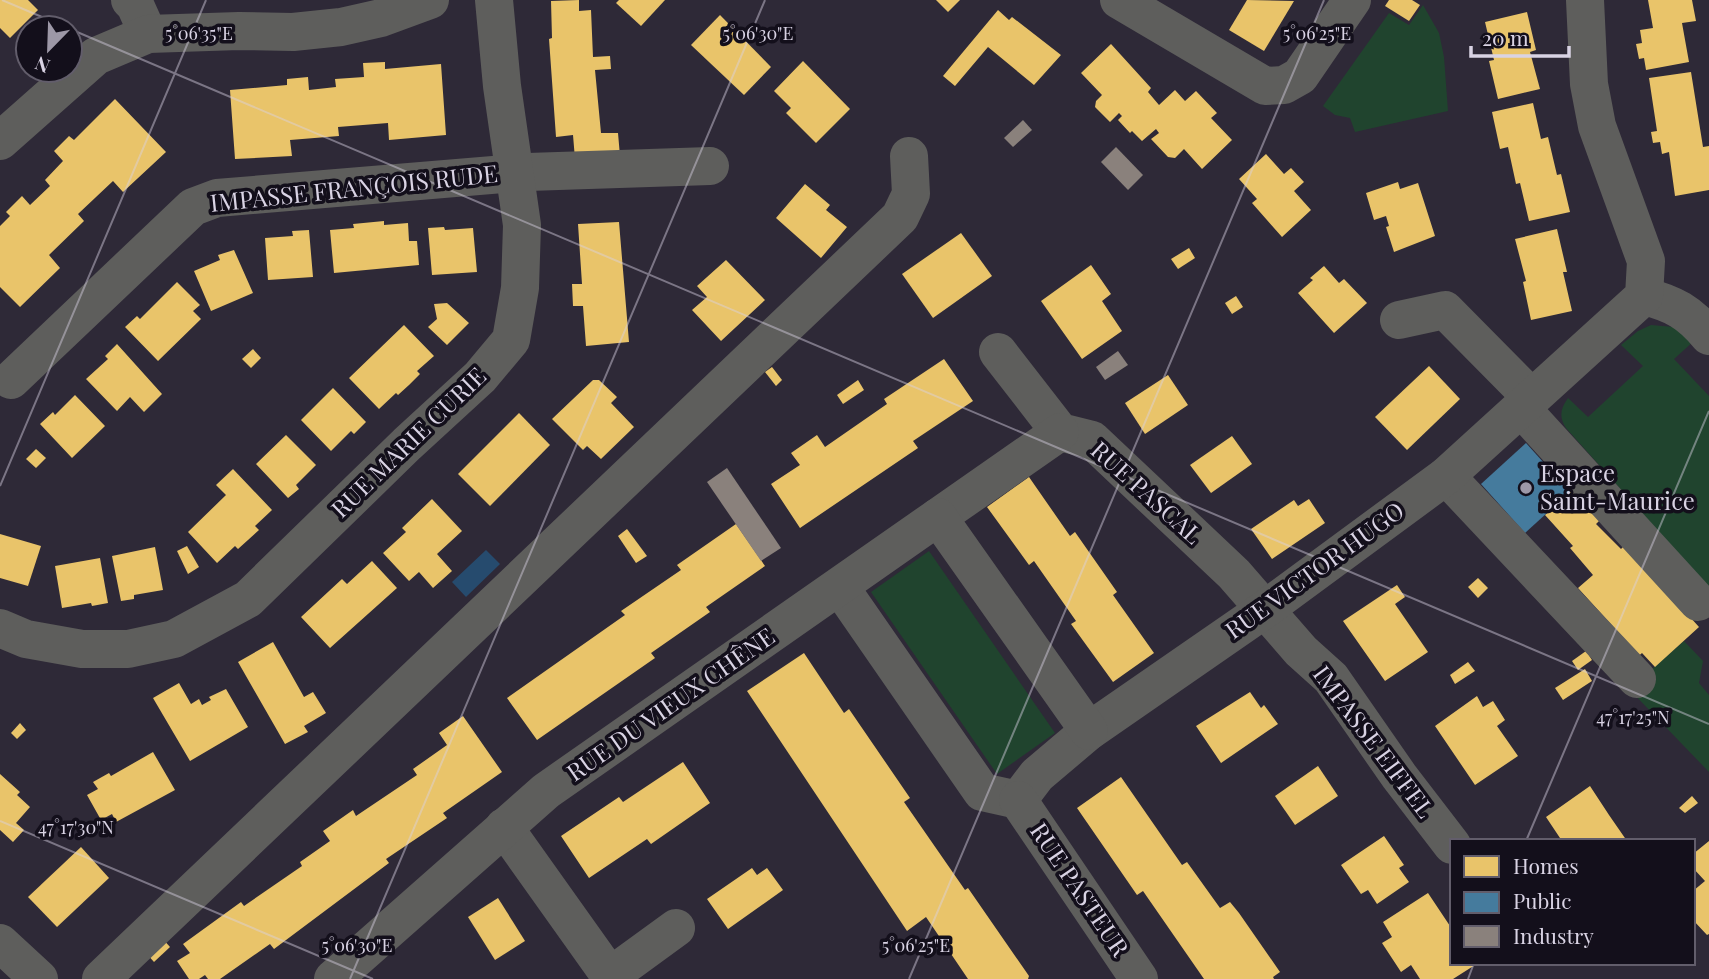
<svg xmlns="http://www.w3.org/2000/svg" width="1709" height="979" font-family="'Playfair Display',serif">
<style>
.green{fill:#20442e}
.water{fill:#264b6e}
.homes{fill:#e9c46a}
.public{fill:#457b9d}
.industry{fill:#8a817c}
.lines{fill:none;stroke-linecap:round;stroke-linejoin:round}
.minor{stroke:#5e5e5c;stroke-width:38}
.ticks{fill:none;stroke:#d9d3e4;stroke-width:2;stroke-opacity:0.45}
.poi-dot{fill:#9d98a7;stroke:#130f1b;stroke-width:2.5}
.labels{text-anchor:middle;stroke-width:7;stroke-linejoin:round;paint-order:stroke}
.street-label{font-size:24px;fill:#d9d3e4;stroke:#130f1b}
.poi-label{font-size:24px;fill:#d9d3e4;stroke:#130f1b;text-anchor:start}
.ticks-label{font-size:18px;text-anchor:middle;fill:#d9d3e4;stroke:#130f1b;stroke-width:7;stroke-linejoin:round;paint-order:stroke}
</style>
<rect width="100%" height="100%" fill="#2e2937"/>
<g class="green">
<path d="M1423 5 1439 33 1444 57 1448 111 1355 132 1350 118 1335 115 1323 106 1389 13 1409 25Z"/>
<path d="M1651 325 1674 327 1695 340 1674 359 1709 396V588L1566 428C1559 417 1560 409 1568 398L1588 417 1643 366 1621 345 1638 331Z"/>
<path d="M929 551 1055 733 997 774 871 592Z"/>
<path d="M1684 641 1703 661 1699 683 1709 695V772L1629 689Z"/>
</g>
<path class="water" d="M486 550 500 564 466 597 452 582Z"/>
<g class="homes">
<path d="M0 0H28L38 10 10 38 0 28Z"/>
<path d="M579 0V11L591 10 593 57 610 56 611 69 595 70 601 133H618L620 156 575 159 573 135 556 137 549 39 552 38 551 1Z"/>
<path d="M619 0H665L641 26 616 3Z"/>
<path d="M936 0H960L948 12Z"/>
<path d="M1247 0 1294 1 1264 51 1229 30Z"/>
<path d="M1389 0H1412L1420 5 1409 21 1385 6Z"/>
<path d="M1648 0H1692L1696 21 1682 23 1689 62 1646 70 1644 58 1639 59 1636 44 1642 43 1640 30 1653 28Z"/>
<path d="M998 10 1009 20 1012 17 1061 55 1034 85 988 47 955 86 943 76Z"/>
<path d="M1527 12 1536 50 1530 52 1540 89 1498 99 1489 61 1494 60 1485 22Z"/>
<path d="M720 15 771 67 744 95 691 45Z"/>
<path d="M1111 44 1151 88 1148 92 1159 105 1175 90 1185 101 1196 91 1217 113 1211 118 1232 140 1202 169 1184 149 1175 158 1168 157 1151 139 1159 133 1156 129 1142 141 1132 131 1130 133 1118 120 1122 116 1119 113 1110 122 1095 107 1096 101 1102 95 1081 73Z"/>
<path d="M803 61 850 109 816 143 786 113 791 108 774 91Z"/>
<path d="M385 62V69L441 64 446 135 389 140 388 123 338 127 339 136 290 140 292 156 235 159 230 90 287 85V79L308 77 309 90 336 87 335 79 364 77 363 63Z"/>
<path d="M1691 72 1703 147 1709 146V190L1675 196 1669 152 1662 154 1660 142 1653 143 1651 132 1657 131 1649 78Z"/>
<path d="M115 99 166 152 123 192 113 181 78 214 84 221 49 255 60 268 20 307 0 287V226L10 216 6 212 22 196 30 205 50 186 45 180 63 161 54 151 69 136 74 140Z"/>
<path d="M1533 103 1541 139 1548 137 1557 175 1561 174 1570 212 1529 221 1520 183 1516 184 1508 147 1500 149 1492 112Z"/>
<path d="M1266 154 1284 174 1291 168 1304 182 1294 191 1311 210 1282 237 1252 203 1257 199 1239 179Z"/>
<path d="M1398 182 1400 189 1418 183 1435 236 1394 252 1386 227 1389 226 1386 216 1374 220 1366 193Z"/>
<path d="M805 184 830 205 826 210 847 227 821 258 776 218Z"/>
<path d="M384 221V225L408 223 409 241H417L419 265 334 273 330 230 354 228 353 224Z"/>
<path d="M619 222 629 342 586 346 583 306H573L572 284H582L578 224Z"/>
<path d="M444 227 445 230 473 228 477 272 432 275 428 228Z"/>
<path d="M1557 229 1567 272H1563L1572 311 1531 320 1523 282 1526 281 1515 239Z"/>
<path d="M309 230 313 277 268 280 265 238 293 236 292 231Z"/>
<path d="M961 233 992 276 933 318 902 274Z"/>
<path d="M1189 248 1195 258 1178 269 1171 259Z"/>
<path d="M234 250 253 293 211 311 194 271 220 260 218 255Z"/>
<path d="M726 260 765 300 721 341 692 310 707 297 697 286Z"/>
<path d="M1091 265 1111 294 1102 301 1122 331 1082 359 1041 301Z"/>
<path d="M1324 266 1339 283 1344 279 1367 303 1334 333 1298 293 1313 280 1310 278Z"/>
<path d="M177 282 200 305 193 311 201 319 158 361 125 327 137 316 140 319Z"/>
<path d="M1236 296 1243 307 1232 314 1225 303Z"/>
<path d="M447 303 469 323 447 345 428 327 437 319 434 304Z"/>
<path d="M404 325 434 356 417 371 420 374 409 385 398 395 396 393 379 409 349 378Z"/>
<path d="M117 344 162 394 144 412 130 397 117 411 86 379 108 359 105 356Z"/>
<path d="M253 349 261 358 251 368 242 359Z"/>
<path d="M944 359 973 401 913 441 918 448 800 528 771 484 800 465 791 453 817 435 825 447 887 404 884 399Z"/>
<path d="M1429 366 1460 399 1407 450 1375 417Z"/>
<path d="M772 367 782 380 776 386 765 372Z"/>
<path d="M1168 375 1188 405 1145 434 1125 403Z"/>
<path d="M593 380H599L617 397 611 403 634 427 601 459 587 446 583 450 552 419Z"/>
<path d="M858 380 864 390 843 404 837 395Z"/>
<path d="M333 388 366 422 354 434 351 431 331 451 301 420Z"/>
<path d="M75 395 105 426 72 458 40 424 53 412 55 415Z"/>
<path d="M519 413 550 445 490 506 458 474Z"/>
<path d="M286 435 316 465 296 485 299 489 288 498 256 464Z"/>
<path d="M1232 436 1252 464 1211 493 1190 465Z"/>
<path d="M36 449 46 458 36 468 26 459Z"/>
<path d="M233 469 272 510 255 526 259 530 248 540 238 549 235 546 217 563 188 532 226 495 216 485Z"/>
<path d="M1029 477 1070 536 1075 532 1117 592 1113 595 1154 653 1113 682 1071 624 1076 621 1034 561 1029 565 987 507Z"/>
<path d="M1574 489 1601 519 1596 524 1621 549 1625 545 1699 627 1655 667 1642 653 1634 660 1628 643 1578 588 1593 575 1570 548 1573 546 1545 515Z"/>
<path d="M432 499 462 531 437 554 452 571 433 588 419 572 409 581 383 553 406 532 402 528Z"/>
<path d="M1309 499 1325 523 1272 559 1251 529 1294 500 1298 506Z"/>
<path d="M736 524 765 566 706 607 710 612 651 653 655 658 537 740 507 698 625 615 621 611 681 570 677 565Z"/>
<path d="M627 529 647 556 636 563 618 536Z"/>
<path d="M0 534 41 546 28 586 0 578Z"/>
<path d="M187 546 199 567 188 574 177 551Z"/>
<path d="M155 547 163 590 134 595V599L121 601 112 556Z"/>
<path d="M100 558 108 603 92 606 91 603 62 608 55 566Z"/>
<path d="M372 561 397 588 330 648 301 617 342 579 347 584Z"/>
<path d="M1478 578 1488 588 1478 598 1468 587Z"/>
<path d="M1397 585 1405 597 1395 604 1428 652 1385 681 1343 621Z"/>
<path d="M273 642 304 697 313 692 326 713 304 726 308 732 285 744 238 662Z"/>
<path d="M1586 651 1592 660 1578 670 1572 661Z"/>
<path d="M804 653 844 713 849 709 910 798 904 802 965 890 968 888 1029 976 1028 979H968L926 917 907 931 747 691Z"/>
<path d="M1468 662 1475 671 1455 684 1450 675Z"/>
<path d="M1585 669 1592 681 1563 700 1555 688Z"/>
<path d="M179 683 191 704 199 699 202 705 211 700 209 697 226 689 248 727 190 761 153 698Z"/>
<path d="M1250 692 1261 708 1264 705 1278 724 1221 763 1196 726Z"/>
<path d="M1477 696 1483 707 1493 701 1505 720 1497 726 1518 756 1475 785 1435 726Z"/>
<path d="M463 716 502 772 443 813 447 818 386 859 389 863 274 949 270 944 220 979H208L205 975 199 979H189L177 961 190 953 183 944 241 902 244 906 302 866 300 862 330 841 323 831 353 810 356 816 417 775 413 769 447 745 439 733Z"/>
<path d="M20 723 26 730 17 739 11 733Z"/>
<path d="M153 752 175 790 116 822 112 814 101 820 87 795 98 789 93 782 109 773 111 776Z"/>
<path d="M683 762 710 803 651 844 647 839 589 878 561 836 619 797 623 802Z"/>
<path d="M1318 766 1338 796 1295 825 1275 796Z"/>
<path d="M0 774 20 792 17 795 30 807 16 823 24 830 13 842 0 830Z"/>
<path d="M1121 777 1182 865 1187 862 1220 908 1230 902 1239 913 1280 972 1273 977 1274 979H1204L1143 891 1137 895 1077 808Z"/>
<path d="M1590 786 1609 815 1627 841H1562L1546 817Z"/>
<path d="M1692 796 1698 803 1685 813 1679 808Z"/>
<path d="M1384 836 1404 865 1399 868 1409 882 1377 904 1368 890 1361 894 1341 865Z"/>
<path d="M1709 841V934L1707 935 1693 920V891L1705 881 1693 868V854Z"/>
<path d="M81 847 109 878 57 927 28 897Z"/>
<path d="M752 868 757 875 767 868 783 890 728 929 707 899Z"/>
<path d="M1428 893 1452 929V963H1473L1475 965 1453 979H1420L1411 965 1401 972 1382 943 1392 937 1383 922Z"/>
<path d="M498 898 525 941 495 960 468 917Z"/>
<path d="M162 938 170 947 154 962 146 953Z"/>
</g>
<path class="public" d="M1526 443 1570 492 1525 533 1481 484Z"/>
<g class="industry">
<path d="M1023 120 1032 130 1013 147 1004 138Z"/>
<path d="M1116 147 1143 175 1128 190 1101 162Z"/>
<path d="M1118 351 1128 365 1105 380 1096 367Z"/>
<path d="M727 468 781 548 761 561 707 482Z"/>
</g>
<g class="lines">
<g class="minor">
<path d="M130 0 135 5 148 34"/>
<path d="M1119 0 1265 86 1284 85 1300 76 1352 0"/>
<path d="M0 141 96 56 148 34 239 31 293 32 341 27 381 18 430 0"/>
<path d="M1644 296C1674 304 1689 312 1709 336"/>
<path d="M1399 320 1445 310 1532 398"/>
<path d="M998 352 1060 432 1092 440 1234 574 1301 651 1331 678 1399 776 1452 845"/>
<path d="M11 380 193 207 217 198 528 172 710 166"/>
<path d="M1521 408 1698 602"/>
<path d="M1446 476 1637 679"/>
<path d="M938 517 1060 432"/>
<path d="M840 587 982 792 1018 800"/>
<path d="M0 628 26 639 82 649H128L174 639 248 599 407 444 480 377 511 340 520 288 522 225 502 86 494 0"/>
<path d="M1018 800 1037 775 1089 731 1264 610 1446 476 1644 296 1646 261 1597 126 1589 84 1585 0"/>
<path d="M1018 800 1139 979"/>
<path d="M504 827 610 976 676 928"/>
<path d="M0 943 39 979"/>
<path d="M101 979 900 217 911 194 909 156"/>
<path d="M333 979 546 791 938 517 1089 731"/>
</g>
</g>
<path class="ticks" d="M2 0 68 28M70 29 1709 724M0 486 206 0M0 821 373 979M1526 841 1709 411M350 979 765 0M909 979 1324 0M1468 979 1474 963"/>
<circle class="poi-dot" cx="1526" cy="488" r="7"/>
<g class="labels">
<g class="street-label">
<text transform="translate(354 189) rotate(-6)" y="8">IMPASSE FRANÇOIS RUDE</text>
<text transform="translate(409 443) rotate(-44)" y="8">RUE MARIE CURIE</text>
<text transform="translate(1146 493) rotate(42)" y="8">RUE PASCAL</text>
<text transform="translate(1315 571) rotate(-36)" y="8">RUE VICTOR HUGO</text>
<text transform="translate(671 705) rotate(-35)" y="8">RUE DU VIEUX CHÊNE</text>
<text transform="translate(1373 742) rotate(53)" y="8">IMPASSE EIFFEL</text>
<text transform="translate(1079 890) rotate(56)" y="8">RUE PASTEUR</text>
</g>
<g class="poi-label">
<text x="1540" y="482">Espace<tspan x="1540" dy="28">Saint-Maurice</tspan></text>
</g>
</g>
<g class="ticks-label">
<text x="199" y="40">5°06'35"E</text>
<text x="1317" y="40">5°06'25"E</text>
<text x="758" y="40">5°06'30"E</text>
<text x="1633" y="724">47°17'25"N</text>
<text x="76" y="834">47°17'30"N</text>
<text x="357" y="952">5°06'30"E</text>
<text x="916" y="952">5°06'25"E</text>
</g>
<rect x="1450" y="839" width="245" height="126" fill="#130f1b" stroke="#625d6b" stroke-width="2"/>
<rect x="1464" y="856" width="35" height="21" fill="#e9c46a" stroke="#625d6b" stroke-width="2"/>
<text x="1513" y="874" font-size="21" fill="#d9d3e4">Homes</text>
<rect x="1464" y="892" width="35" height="21" fill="#457b9d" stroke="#625d6b" stroke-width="2"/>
<text x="1513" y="909" font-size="21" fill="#d9d3e4">Public</text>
<rect x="1464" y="926" width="35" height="21" fill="#8a817c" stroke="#625d6b" stroke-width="2"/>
<text x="1513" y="944" font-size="21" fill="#d9d3e4">Industry</text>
<g transform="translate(49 49) rotate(203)"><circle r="33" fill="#130f1b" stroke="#625d6b" stroke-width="2"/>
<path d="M0-5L12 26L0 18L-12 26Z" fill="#9d98a7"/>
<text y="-10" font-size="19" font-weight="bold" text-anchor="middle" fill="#d9d3e4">N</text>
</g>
<path d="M1471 46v10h98v-10" fill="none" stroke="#d9d3e4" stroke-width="3.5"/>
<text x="1482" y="46" font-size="21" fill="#d9d3e4" stroke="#130f1b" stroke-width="5" paint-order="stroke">20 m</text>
</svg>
